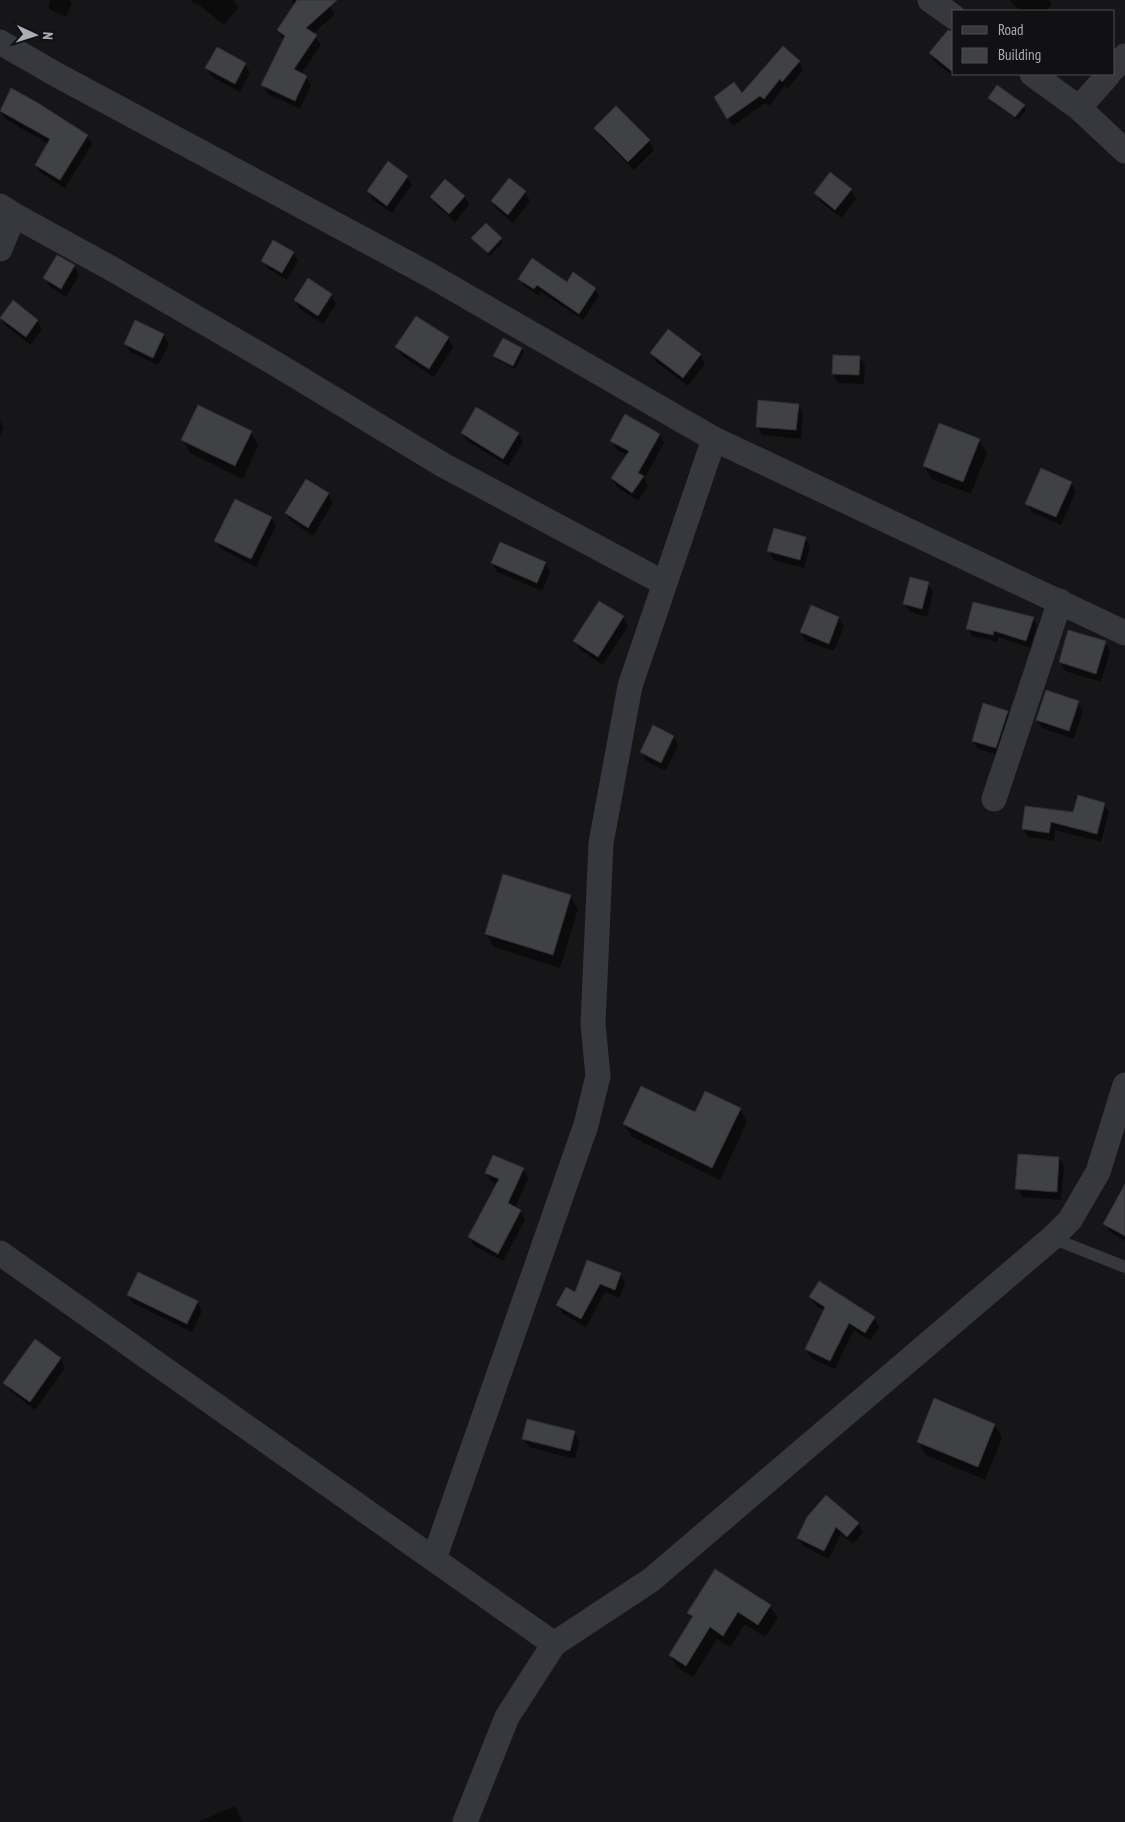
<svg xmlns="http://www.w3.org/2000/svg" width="1125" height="1822" font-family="'PT Sans Narrow',sans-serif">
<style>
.shadow{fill:#0007}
.building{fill:#404145;stroke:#303034}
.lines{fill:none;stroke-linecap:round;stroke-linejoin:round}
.lane{stroke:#37383d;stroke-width:12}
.street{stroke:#37383d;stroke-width:25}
</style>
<rect width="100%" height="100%" fill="#161618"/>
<g class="shadow">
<path d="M51 0H69L72 4 66 17 50 10 48 6Z"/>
<path d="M190 0H233L238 8 224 25 198 4 197 5Z"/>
<path d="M292 0H325L335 14 313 34 321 45 301 74 306 77 311 85 300 109 268 94 263 85 284 40 278 30 295 6Z"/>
<path d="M1010 0H1049L1052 5 1046 11H1020Z"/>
<path d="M954 32V74H955L953 76 935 62 930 53Z"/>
<path d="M799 62 803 70 787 89 785 86 769 106 765 103 733 126 715 97 742 95Z"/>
<path d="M245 64 250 73 240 92 212 77 207 68Z"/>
<path d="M989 98 1024 106 1026 110 1018 120 992 102Z"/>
<path d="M0 111 87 136 92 144 65 188 41 173 36 165 49 144 5 119Z"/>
<path d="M596 128 649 141 654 150 634 170 601 137Z"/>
<path d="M407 177 412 185 392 213 373 200 368 191Z"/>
<path d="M851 190 856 199 841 218 820 201 816 193Z"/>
<path d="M525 192 530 201 513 223 497 210 492 201Z"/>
<path d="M464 196 469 205 455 222 436 205 431 197Z"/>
<path d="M473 238 501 239 503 242 490 256Z"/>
<path d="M293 253 298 261 287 280 268 269 263 261Z"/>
<path d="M74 266 79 275 66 297 50 287 45 278Z"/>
<path d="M520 279 567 284 595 289 599 296 583 320 541 292 538 295 524 286Z"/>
<path d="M331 295 336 304 323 324 300 309 295 300Z"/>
<path d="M1 318 37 321 42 329 31 345 6 326Z"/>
<path d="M164 335 169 344 158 365 130 352 125 343Z"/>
<path d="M448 338 453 347 434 377 402 356 397 347Z"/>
<path d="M521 348 524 352 515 369 497 360 495 356Z"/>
<path d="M651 353 700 355 705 364 688 386 656 362Z"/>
<path d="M834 356 860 358 865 366 864 384 838 383 833 374Z"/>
<path d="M798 405 803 414 801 439 762 435 757 426Z"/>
<path d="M0 421 4 428 0 437Z"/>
<path d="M251 432 258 445 243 479 190 453 183 440Z"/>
<path d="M462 433 518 434 523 442 508 466 467 441Z"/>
<path d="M659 434 664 443 644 479 648 486 638 501 617 487 612 479 628 456 617 450 612 441Z"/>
<path d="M979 440 987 453 971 494 932 479 924 466Z"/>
<path d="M306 480 328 494 333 503 313 536 291 521 286 513Z"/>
<path d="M1071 483 1076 491 1061 525 1032 512 1027 504Z"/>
<path d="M271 518 276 526 256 567 221 549 216 540Z"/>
<path d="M805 538 810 546 804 568 774 560 769 551Z"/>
<path d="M492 563H545L550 572 542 591 497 572Z"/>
<path d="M928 583 933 592 927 617 910 612 905 604Z"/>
<path d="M623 617 628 626 603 665 580 650 575 641Z"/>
<path d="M839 618 844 626 834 651 806 641 801 632Z"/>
<path d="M1033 618 1037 625 1030 648 998 637 997 642 972 636 968 629Z"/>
<path d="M1105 642 1110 651 1101 682 1065 671 1060 662Z"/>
<path d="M1078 702 1083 711 1074 739 1042 728 1037 720Z"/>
<path d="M1007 712 1012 720 1001 756 978 749 973 741Z"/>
<path d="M674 737 678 745 666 771 646 761 642 752Z"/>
<path d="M1104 804 1109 812 1101 842 1055 830 1054 841 1028 837 1023 829Z"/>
<path d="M570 896 578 909 560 968 494 947 486 934Z"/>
<path d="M740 1109 747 1122 720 1180 632 1137 624 1124Z"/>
<path d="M1059 1158 1064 1166 1061 1200 1022 1197 1017 1188Z"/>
<path d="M523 1169 528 1178 515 1208 520 1211 525 1220 503 1261 474 1246 469 1237 497 1184 491 1181 486 1173Z"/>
<path d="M1125 1189V1241L1110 1232 1105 1224Z"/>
<path d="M620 1274 625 1283 619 1298 605 1292 586 1327 563 1314 558 1305 576 1294Z"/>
<path d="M128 1295 197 1302 202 1311 192 1332 133 1303Z"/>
<path d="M810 1297 874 1318 879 1327 870 1341 854 1330 835 1369 811 1358 806 1349 825 1311 815 1305Z"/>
<path d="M35 1341 61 1359 65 1368 35 1410 10 1391 5 1383Z"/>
<path d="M995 1425 1002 1438 985 1480 926 1455 918 1442Z"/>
<path d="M574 1432 579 1441 575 1459 529 1447 524 1439Z"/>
<path d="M808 1518 858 1523 863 1532 853 1544 841 1534 829 1559 803 1546 798 1538Z"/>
<path d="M770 1606 778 1618 765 1637 745 1624 730 1647 717 1639 693 1677 677 1667 670 1655 692 1619 689 1613Z"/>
<path d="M235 1806 243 1822H200V1821Z"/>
</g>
<g class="building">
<path d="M297 0H337L306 28 317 35 294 69 307 76 295 101 261 85 285 36 277 30Z"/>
<path d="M948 30 954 31V73L929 53Z"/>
<path d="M783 46 800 61 782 82 780 79 764 99 760 96 727 119 714 97 734 82 742 93Z"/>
<path d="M217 47 246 63 235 84 205 68Z"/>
<path d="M997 85 1025 105 1015 117 988 98Z"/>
<path d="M11 88 38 103 88 135 60 180 35 165 50 139 0 111Z"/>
<path d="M616 106 650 140 628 162 594 128Z"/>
<path d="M388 161 408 176 387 206 367 191Z"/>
<path d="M830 172 852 189 835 210 814 193Z"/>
<path d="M509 178 526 191 508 215 491 201Z"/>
<path d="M445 179 465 196 449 214 430 197Z"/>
<path d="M486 223 502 238 488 253 471 238Z"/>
<path d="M273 240 294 252 282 273 261 261Z"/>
<path d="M57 255 75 265 61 289 43 278Z"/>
<path d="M532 258 567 282 573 272 596 288 579 314 537 285 534 289 518 279Z"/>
<path d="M308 278 332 294 318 316 294 300Z"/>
<path d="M13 300 38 320 26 337 0 318Z"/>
<path d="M416 316 449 337 429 369 395 347Z"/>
<path d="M135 320 164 334 153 358 124 344Z"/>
<path d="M668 329 701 354 683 378 650 353Z"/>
<path d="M503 338 522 348 513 366 493 356Z"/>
<path d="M833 355 860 356 859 375 832 374Z"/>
<path d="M758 400 799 404 796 430 756 427Z"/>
<path d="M198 405 252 431 235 466 181 440Z"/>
<path d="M476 407 519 433 503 459 461 433Z"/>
<path d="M625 414 660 434 638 473 644 476 632 493 611 478 629 451 610 441Z"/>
<path d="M939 423 980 439 963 482 923 466Z"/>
<path d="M1041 468 1072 482 1056 517 1025 504Z"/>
<path d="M306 479 329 493 308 528 285 513Z"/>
<path d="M235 499 272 517 251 559 214 541Z"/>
<path d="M774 528 806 537 800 560 767 551Z"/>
<path d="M500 542 546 562 537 583 491 563Z"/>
<path d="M910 577 929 582 922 609 903 604Z"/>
<path d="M599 601 624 616 598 657 573 641Z"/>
<path d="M973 602 1034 617 1026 641 994 631 993 635 966 629Z"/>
<path d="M811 605 839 617 829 644 800 632Z"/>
<path d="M1068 630 1106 641 1096 674 1059 662Z"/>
<path d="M1046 690 1079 701 1069 731 1036 720Z"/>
<path d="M983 703 1008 711 996 748 972 741Z"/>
<path d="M653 725 674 736 661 763 640 752Z"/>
<path d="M1078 795 1105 803 1097 834 1051 822 1049 833 1022 829 1025 806 1073 812Z"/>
<path d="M503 874 571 895 553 955 485 934Z"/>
<path d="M641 1086 695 1112 705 1091 741 1108 712 1168 623 1124Z"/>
<path d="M1018 1154 1059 1157 1057 1192 1015 1189Z"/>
<path d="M493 1155 524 1168 508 1203 521 1210 498 1254 468 1237 499 1179 485 1173Z"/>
<path d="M1125 1184V1236L1103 1224Z"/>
<path d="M587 1260 621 1273 615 1290 600 1284 581 1319 556 1305 566 1287 575 1292Z"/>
<path d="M138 1272 198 1301 187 1324 127 1295Z"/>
<path d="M819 1281 875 1317 865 1333 849 1323 830 1361 805 1349 825 1307 809 1297Z"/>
<path d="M35 1339 61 1358 30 1402 3 1383Z"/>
<path d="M934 1398 995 1424 978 1467 917 1442Z"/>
<path d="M527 1419 575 1431 570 1451 522 1439Z"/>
<path d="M826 1495 859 1523 847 1537 836 1527 824 1551 797 1538 807 1517Z"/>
<path d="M715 1569 771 1605 758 1625 738 1612 723 1636 710 1627 686 1666 669 1655 693 1616 687 1613Z"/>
</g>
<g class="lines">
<path class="lane" d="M1052 1238 1125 1267"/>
<g class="street">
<path d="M930 0 954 17"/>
<path d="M0 42 57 75 428 274 714 439 1125 633"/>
<path d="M1114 68 1125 56"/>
<path d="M1032 74 1079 108 1125 151"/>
<path d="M1079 108 1109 74"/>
<path d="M0 206 14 215 114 270 276 364 443 465 664 583"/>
<path d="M0 249 14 215"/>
<path d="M994 799 1060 601"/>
<path d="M0 1253 554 1644"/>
<path d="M434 1559 586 1125 598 1076 593 1024 601 843 630 686 714 439"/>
<path d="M465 1822 507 1717 554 1644 651 1580 1052 1238 1070 1220 1098 1172 1125 1085"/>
</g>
</g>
<rect x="952" y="10" width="162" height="65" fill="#111113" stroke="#4d4f55"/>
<rect x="962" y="26" width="25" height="8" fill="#37383d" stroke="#4d4f55"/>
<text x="998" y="35" font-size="15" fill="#a8adb8">Road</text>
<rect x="962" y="48" width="25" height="15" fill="#404145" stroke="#4d4f55"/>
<text x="998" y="60" font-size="15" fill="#a8adb8">Building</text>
<g transform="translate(35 35) rotate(94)" stroke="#111113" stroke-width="4" paint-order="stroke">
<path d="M0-4L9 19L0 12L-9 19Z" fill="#a8adb8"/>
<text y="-8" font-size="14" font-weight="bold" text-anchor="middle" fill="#a8adb8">N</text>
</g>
</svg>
